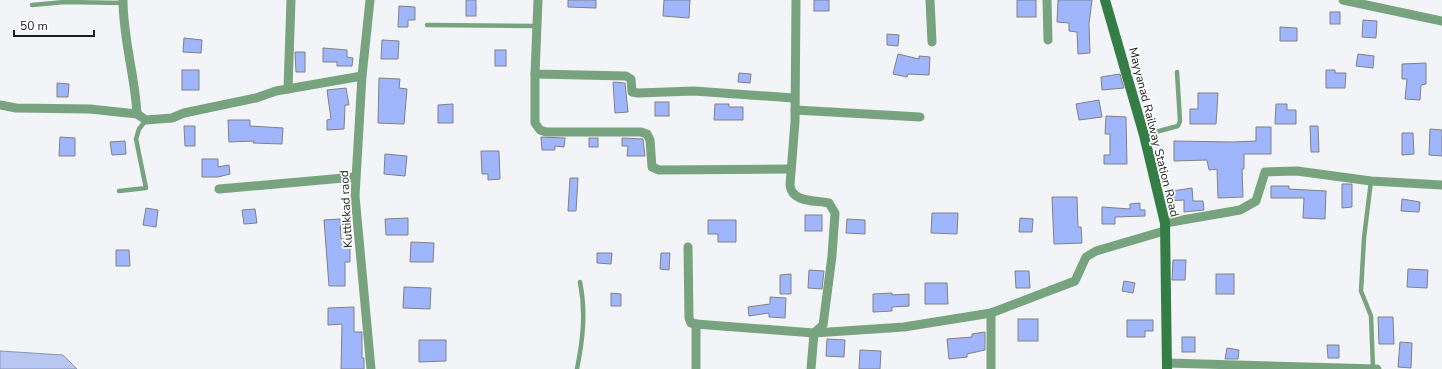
<svg xmlns="http://www.w3.org/2000/svg" width="1442" height="369" font-family="'Nunito Sans',sans-serif">
<style>
.water{fill:#b8c6f2;stroke:#8993b2}
.building{fill:#9fb6fd;stroke:#808184}
.lines{fill:none;stroke-linecap:round;stroke-linejoin:round}
.service{stroke:#77a47e;stroke-width:4.5}
.minor{stroke:#77a47e;stroke-width:9}
.secondary{stroke:#347d45;stroke-width:10}
.labels{text-anchor:middle;stroke-width:3.5;stroke-linejoin:round;paint-order:stroke}
.street-label{font-size:12px;fill:#1c1c1d;stroke:#fff}
</style>
<rect width="100%" height="100%" fill="#f3f4f8"/>
<path class="water" d="M0 351 63 355 77 369H0Z"/>
<g class="building">
<rect x="466" y="0" width="10" height="16"/>
<path d="M568 0H596V8L568 7Z"/>
<path d="M664 0H690L689 18 663 16Z"/>
<rect x="814" y="0" width="15" height="11"/>
<rect x="1017" y="0" width="19" height="17"/>
<path d="M1058 0H1092L1089 24 1090 53 1078 54 1077 32 1069 31V23L1057 22Z"/>
<path d="M399 6 415 7V20H408V27H398Z"/>
<rect x="1330" y="12" width="10" height="12"/>
<path d="M1363 20 1377 21 1376 38 1362 37Z"/>
<path d="M1280 27 1297 28V41H1280Z"/>
<path d="M887 34 899 35 898 46 887 45Z"/>
<path d="M184 38 202 40 201 53 183 52Z"/>
<path d="M382 40 399 41 398 59H381Z"/>
<path d="M323 48 347 50V57L353 58 352 66H337V62H323Z"/>
<rect x="495" y="50" width="11" height="16"/>
<path d="M295 52H305V72H296Z"/>
<path d="M898 54 919 59V56L930 57 929 75 908 74 907 77 893 74Z"/>
<path d="M1358 54 1374 56 1373 68 1356 66Z"/>
<path d="M1426 63V84L1421 85 1420 100 1405 99 1407 79H1402V64Z"/>
<rect x="182" y="70" width="17" height="20"/>
<path d="M1326 70H1335V73H1346L1345 88H1326Z"/>
<path d="M739 73 751 74 750 83 738 82Z"/>
<path d="M1120 74 1124 88 1102 90 1101 77Z"/>
<path d="M379 78 400 79 399 88 407 89 404 124 378 123Z"/>
<path d="M613 82 625 83 628 112 615 113Z"/>
<path d="M57 83 69 84 68 97H57Z"/>
<path d="M346 88 349 105H345L344 129 327 130V120L331 119 327 90Z"/>
<path d="M1198 93H1218L1216 124H1190V109H1198Z"/>
<path d="M1099 100 1102 117 1079 120 1076 104Z"/>
<rect x="655" y="102" width="14" height="14"/>
<path d="M453 104V123H438V105Z"/>
<path d="M715 104H729V107H743V120H714Z"/>
<path d="M1276 104H1287V110H1296V124H1275Z"/>
<path d="M1106 116 1126 117 1127 164H1104V155H1110V134H1105Z"/>
<path d="M228 120H250V126L283 128 282 144 253 143 254 141 229 142Z"/>
<path d="M184 126H195V146H185Z"/>
<path d="M1310 126H1318L1319 152H1311Z"/>
<path d="M1256 127H1271V154H1244V169H1242L1243 197 1218 198 1217 169 1209 170 1207 160 1174 161V141L1232 142 1256 141Z"/>
<path d="M1430 129 1442 130V156L1429 155Z"/>
<path d="M1402 133H1413L1414 154 1402 155Z"/>
<path d="M60 137 75 138V156H59Z"/>
<path d="M541 137 565 138 564 147 555 146V150H542Z"/>
<rect x="589" y="138" width="9" height="9"/>
<path d="M622 138 643 139 645 156H627L628 146H622Z"/>
<path d="M125 141 126 154 112 155 110 142Z"/>
<path d="M481 151H499L500 179 488 180V174H482Z"/>
<path d="M385 154 407 156 405 176 384 174Z"/>
<path d="M202 159H218V167L229 165 230 174 218 177H202Z"/>
<path d="M570 178H578L576 211H568Z"/>
<path d="M1342 184H1352V207L1342 208Z"/>
<path d="M1271 186H1289V189L1326 191 1325 219 1303 218 1304 198H1271Z"/>
<path d="M1192 188 1193 201H1203L1204 210 1184 212V200L1167 201 1166 192Z"/>
<path d="M1052 197H1077L1078 227H1081L1082 243 1054 244Z"/>
<path d="M1402 199 1420 202 1419 212 1401 211Z"/>
<path d="M1140 203V210H1145V216L1115 217V224H1102V207L1130 209V204Z"/>
<path d="M146 208 158 210 156 227 143 225Z"/>
<path d="M255 209 257 223 244 224 242 210Z"/>
<path d="M932 213H958L957 234 931 233Z"/>
<rect x="805" y="215" width="17" height="16"/>
<path d="M408 218V235H386L385 219Z"/>
<path d="M1020 218 1033 219 1032 232H1019Z"/>
<path d="M340 219 341 239H350V262H345V286H329L324 220Z"/>
<path d="M847 219 865 220V234L846 233Z"/>
<path d="M708 220H736V242H718V234H708Z"/>
<path d="M411 242 434 243 433 262H410Z"/>
<path d="M116 250H129L130 266H116Z"/>
<path d="M597 253H612L611 264 597 263Z"/>
<path d="M661 253H670L669 270 660 269Z"/>
<path d="M1173 260H1186L1185 280H1172Z"/>
<path d="M1408 269 1428 270 1427 288 1407 287Z"/>
<path d="M809 270 824 271 822 289 808 288Z"/>
<path d="M1015 271H1029L1030 288H1016Z"/>
<path d="M791 274V294H780V275Z"/>
<rect x="1216" y="274" width="18" height="20"/>
<path d="M1124 281 1135 283 1133 293 1122 291Z"/>
<path d="M925 283H947L948 304H925Z"/>
<path d="M404 287 431 288 430 309 403 308Z"/>
<path d="M611 293 621 294V306H611Z"/>
<path d="M892 293V295L909 294V306L892 307V311L873 312V294Z"/>
<path d="M770 297 786 298 785 318 769 317V313L749 316 748 307 770 304Z"/>
<path d="M354 307V332H362V358H364V369H341L342 324 328 325V308Z"/>
<path d="M1378 317H1393L1394 344H1379Z"/>
<rect x="1018" y="319" width="20" height="22"/>
<path d="M1127 320H1153V331H1145V337H1127Z"/>
<path d="M985 332V350L967 354V357L949 359 947 339 972 337V334Z"/>
<rect x="1182" y="337" width="13" height="15"/>
<path d="M827 339 845 340 844 357 826 356Z"/>
<path d="M419 340H446V361L419 362Z"/>
<path d="M1400 342 1412 343 1411 368 1398 367Z"/>
<path d="M1327 345H1339V358H1328Z"/>
<path d="M1227 348 1239 350 1238 359H1225Z"/>
<path d="M860 350 881 351 880 369H859Z"/>
</g>
<g class="lines">
<g class="service">
<path d="M32 5 65 2 123 3"/>
<path d="M427 25 536 26"/>
<path d="M1144 135 1178 126 1180 121 1177 72"/>
<path d="M1371 181 1364 238 1361 291 1371 316 1373 368"/>
<path d="M119 191 146 188 136 139 139 129 146 120"/>
<path d="M577 369C583 339 586 312 580 282"/>
</g>
<g class="minor">
<path d="M123 0C123 39 135 76 137 114"/>
<path d="M370 0 362 76 355 196 371 369"/>
<path d="M538 0 535 74 626 76 631 79 632 92 638 93 694 91 794 98"/>
<path d="M930 0 932 42"/>
<path d="M1047 0 1048 40"/>
<path d="M1343 0 1442 21"/>
<path d="M535 74V123L540 130 546 132H641L647 134 650 140 652 167 659 170 791 169"/>
<path d="M288 89 291 0"/>
<path d="M0 105 16 108 90 109 137 114 146 120 172 118 184 113 256 98 276 91 362 76"/>
<path d="M795 110 920 117"/>
<path d="M219 189 355 177"/>
<path d="M1165 223 1240 210 1256 201 1265 172 1297 171 1371 181 1442 185"/>
<path d="M688 247 689 318 691 323 696 324"/>
<path d="M991 313V369"/>
<path d="M1167 363 1377 369"/>
<path d="M696 369V324L814 333 823 325 832 256 835 213 829 203C815 200 792 203 790 185L795 122 796 0"/>
<path d="M811 369 814 333 904 327 991 313 1075 281 1086 257 1096 251 1164 231"/>
</g>
<path class="secondary" d="M1105 0 1144 135 1165 223 1167 369"/>
</g>
<g class="labels">
<g class="street-label">
<text transform="translate(1154 132) rotate(76)" y="4">Mayyanad Railway Station Road</text>
<text transform="translate(346 209) rotate(-93)" y="4">Kuttikkad raod</text>
</g>
</g>
<path d="M14 30v6h80v-6" fill="none" stroke="#1c1c1d" stroke-width="2"/>
<text x="20" y="30" font-size="12" fill="#1c1c1d" stroke="#ffffff" stroke-width="3" paint-order="stroke">50 m</text>
</svg>
